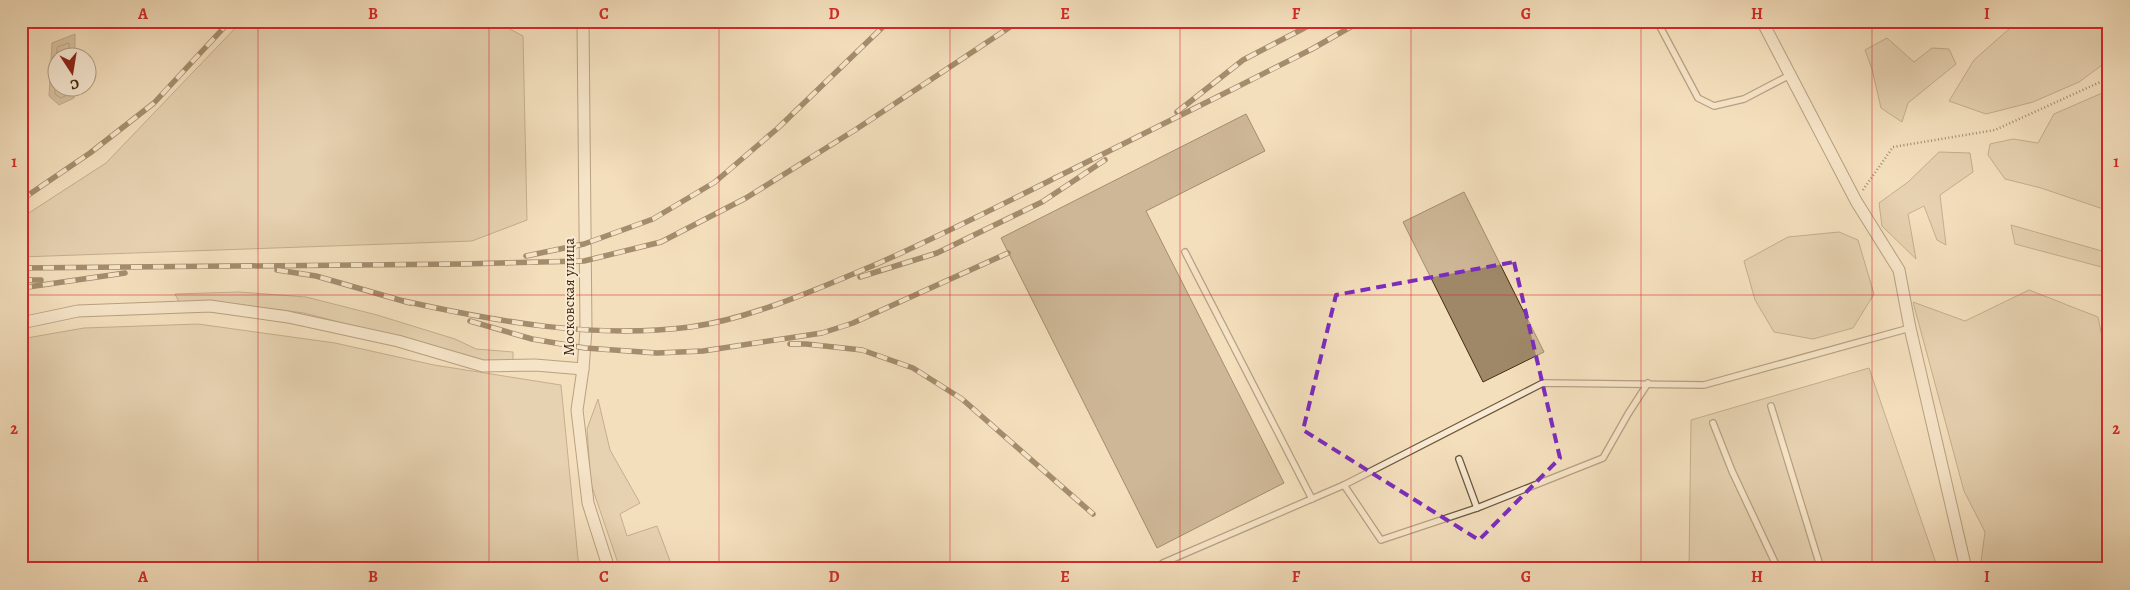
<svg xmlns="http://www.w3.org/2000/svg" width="2130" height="590" font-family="Alegreya,serif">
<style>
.green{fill:#d6c09f;stroke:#8c7556}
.water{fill:#b8a181;stroke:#897152}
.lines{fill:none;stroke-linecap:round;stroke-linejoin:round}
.shore{stroke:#7e6646;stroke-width:1}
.building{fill:#9f8868;stroke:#432a0c}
.lane-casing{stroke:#6f5738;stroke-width:8}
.street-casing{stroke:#6f5738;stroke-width:13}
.path{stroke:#432a0c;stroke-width:2.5;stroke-dasharray:1 2.5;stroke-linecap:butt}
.lane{stroke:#f8ead4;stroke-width:5.5}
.street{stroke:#f8ead4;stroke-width:11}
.rail-casing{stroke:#432a0c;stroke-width:5.5}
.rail{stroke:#f8ead4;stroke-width:4;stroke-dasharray:11;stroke-linecap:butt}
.marked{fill:none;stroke:#7b2cbf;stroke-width:4;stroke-dasharray:10 6;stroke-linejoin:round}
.grid{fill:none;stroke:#d62828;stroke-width:1;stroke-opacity:0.55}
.labels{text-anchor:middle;stroke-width:4;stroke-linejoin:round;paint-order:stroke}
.street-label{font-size:15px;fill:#432a0c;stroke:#f8ead4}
.neatline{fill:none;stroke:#d62828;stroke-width:2}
.grid-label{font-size:16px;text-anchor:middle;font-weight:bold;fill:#d62828}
</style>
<rect width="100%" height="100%" fill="#f4dfbd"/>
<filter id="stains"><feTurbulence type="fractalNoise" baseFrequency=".004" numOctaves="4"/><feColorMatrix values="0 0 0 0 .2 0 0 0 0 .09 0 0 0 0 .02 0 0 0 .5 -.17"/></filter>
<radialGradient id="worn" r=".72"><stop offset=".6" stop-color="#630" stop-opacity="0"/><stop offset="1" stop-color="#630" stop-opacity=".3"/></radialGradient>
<g class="green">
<path d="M242 21H389L394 23 500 24 523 36 527 220 472 241 21 257V218L106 163Z"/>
<path d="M2018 21H2109V60L2079 82 2033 102 1986 114 1949 101 1974 60Z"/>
<path d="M1887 38 1914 62 1932 48 1949 49 1956 64 1908 103 1902 122 1881 108 1872 69 1865 50Z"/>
<path d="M2109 90V211L2041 188 2005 179 1988 155 1990 144 2013 139 2038 143 2054 114Z"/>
<path d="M1939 152 1970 153 1973 172 1940 195 1946 245 1937 240 1924 206 1908 214 1916 259 1882 226 1879 203 1908 182Z"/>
<path d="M2011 225 2109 253V269L2015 244Z"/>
<path d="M1839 232 1858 240 1874 294 1853 328 1813 339 1774 332 1755 300 1744 261 1788 237Z"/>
<path d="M2029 290 2098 317 2106 358H2109V552L2106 560 2097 569H1980L1985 532 1964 491 1913 302 1965 321Z"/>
<path d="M239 292 306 297 377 315 455 339 476 349 513 352V361L474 360 425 344 304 313 226 303 179 302 175 294Z"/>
<path d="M198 324 335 343 434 365 561 385 579 569H21V339L84 328Z"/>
<path d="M1869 368 1938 569H1689L1691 420Z"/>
<path d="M598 399 610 450 640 503 620 514 627 536 657 526 673 569H620L591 484 587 429Z"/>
</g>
<path class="water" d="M75 34V57L58 58V88H75L74 98 59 105 49 96 52 43Z"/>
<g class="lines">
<path class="shore" d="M70 88 69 94 61 98 55 94 57 47 69 43 70 58"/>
</g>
<g class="building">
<path d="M1246 114 1265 151 1146 211 1284 483 1157 548 1001 238Z"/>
<path d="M1464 192 1544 352 1483 382 1403 222Z"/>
</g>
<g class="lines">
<defs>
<g id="lane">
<path d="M1657 21 1698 98 1714 106 1744 99 1790 75"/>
<path d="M1185 252 1312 499"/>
<path d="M1771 406 1821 569"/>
<path d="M1713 423 1732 471 1778 569"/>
<path d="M1459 459 1477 508"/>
<path d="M1344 485 1381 540 1477 508 1603 458 1628 414 1648 383"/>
<path d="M1163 563 1344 485 1543 383 1704 385 1910 328"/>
</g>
<g id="street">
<path d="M583 21 586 330 583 369 577 410 588 503 609 569"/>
<path d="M1762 21 1856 201 1899 270 1910 328 1966 569"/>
<path d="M21 323 78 311 210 306 288 317 398 341 483 366 535 365 583 369"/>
</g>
</defs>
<use href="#lane" class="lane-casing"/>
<use href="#street" class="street-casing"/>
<path class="path" d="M1863 190 1893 147 1995 130 2109 78"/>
<use href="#lane" class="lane"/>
<use href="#street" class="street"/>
<defs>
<g id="rail">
<path d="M1177 112 1243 60 1314 23"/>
<path d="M21 200 90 153 154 103 230 21"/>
<path d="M526 256 584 244 653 219 715 182 778 128 889 21"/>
<path d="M21 268 461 264 584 261 661 242 746 198 855 130 1019 21"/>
<path d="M277 270 316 276 410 303"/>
<path d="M860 277 937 253 1042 202 1105 160"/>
<path d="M21 280H41"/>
<path d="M21 288 125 273"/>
<path d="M404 301C499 322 593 339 690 327 751 319 822 287 879 263 940 236 999 206 1059 176 1143 134 1228 92 1312 49L1361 21"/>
<path d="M470 321 532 339 585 348 657 353 703 351 822 333 853 323 1008 253"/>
<path d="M790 344H806L862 350 913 368 962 399 1093 514"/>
</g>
</defs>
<use href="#rail" class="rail-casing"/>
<use href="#rail" class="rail"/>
</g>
<path d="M0 0H2130V590H0ZM1514 262 1560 458 1479 540 1303 430 1336 295Z" fill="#f4dfbd" fill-opacity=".55" fill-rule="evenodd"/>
<path class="marked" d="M1514 262 1560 458 1479 540 1303 430 1336 295Z"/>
<path class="grid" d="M258 21V569M489 21V569M719 21V569M950 21V569M1180 21V569M1411 21V569M1641 21V569M1872 21V569M21 295H2109"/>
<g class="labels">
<g class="street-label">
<text transform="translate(569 297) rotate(-90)" y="5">Московская улица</text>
</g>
</g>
<rect width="2130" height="590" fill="none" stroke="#f4dfbd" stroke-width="55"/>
<g transform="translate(72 72) rotate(168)"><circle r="24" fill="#f8ead4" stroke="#b09d84"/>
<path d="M0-4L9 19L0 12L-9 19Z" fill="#8f2418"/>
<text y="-8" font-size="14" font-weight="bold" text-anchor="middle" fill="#432a0c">С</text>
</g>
<rect x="28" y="28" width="2074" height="534" class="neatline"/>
<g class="grid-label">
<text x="143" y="19">A</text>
<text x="373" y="19">B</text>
<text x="604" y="19">C</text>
<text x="834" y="19">D</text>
<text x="1065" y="19">E</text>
<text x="1296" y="19">F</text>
<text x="1526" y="19">G</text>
<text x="1757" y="19">H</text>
<text x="1987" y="19">I</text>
<text x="14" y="167">1</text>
<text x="2116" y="167">1</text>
<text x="14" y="434">2</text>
<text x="2116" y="434">2</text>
<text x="143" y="582">A</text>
<text x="373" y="582">B</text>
<text x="604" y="582">C</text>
<text x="834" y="582">D</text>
<text x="1065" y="582">E</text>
<text x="1296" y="582">F</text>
<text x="1526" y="582">G</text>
<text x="1757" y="582">H</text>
<text x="1987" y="582">I</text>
</g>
<rect width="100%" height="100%" filter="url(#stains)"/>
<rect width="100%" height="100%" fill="url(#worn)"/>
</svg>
